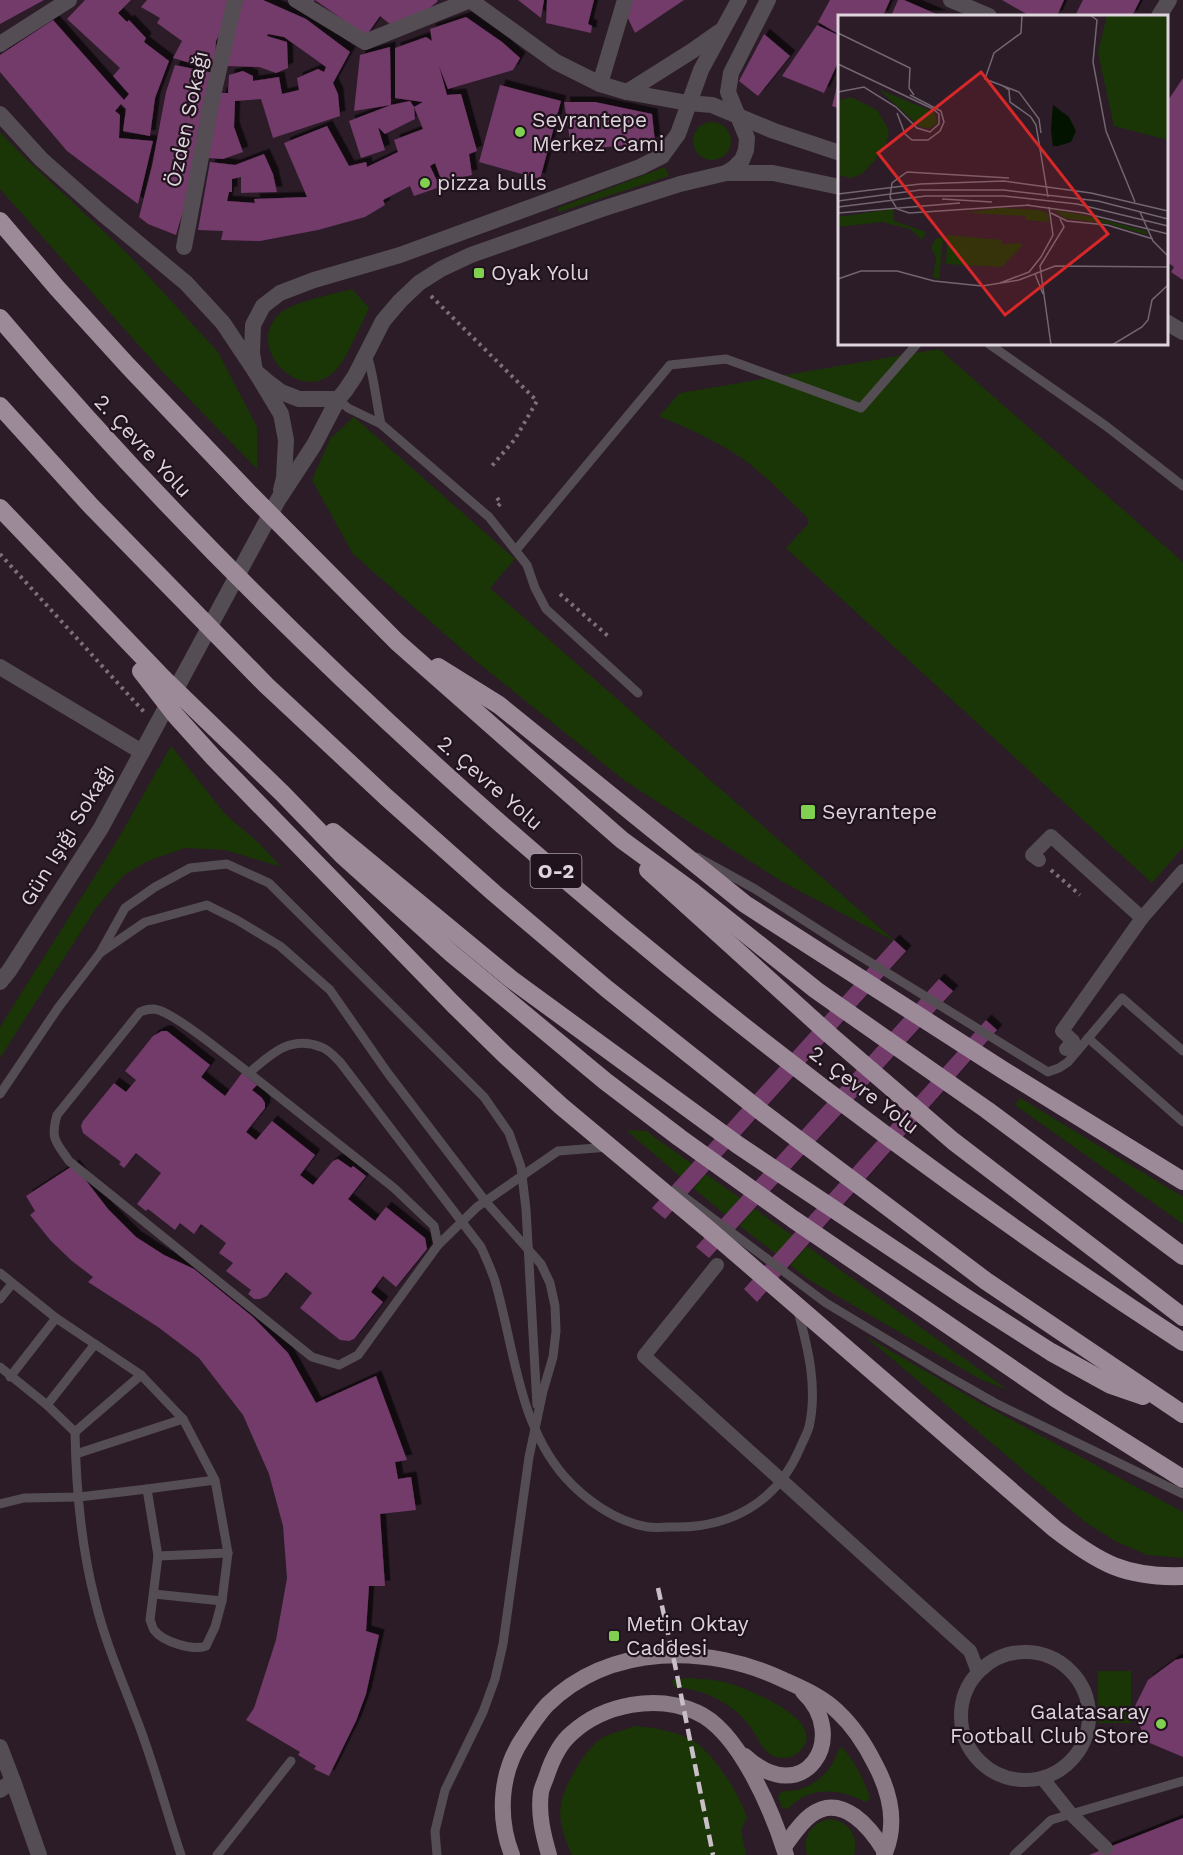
<svg xmlns="http://www.w3.org/2000/svg" width="1183" height="1855" font-family="'Work Sans',sans-serif">
<style>
.green{fill:#1a3606}
.building{fill:#733a6a;filter:url(#shadow)}
.lines{fill:none;stroke-linecap:round;stroke-linejoin:round}
.path{stroke:#7d707a;stroke-width:4;stroke-dasharray:3 4.5;stroke-linecap:butt}
.service{stroke:#554d54;stroke-width:9}
.pedestrian{stroke:#554d54;stroke-width:14}
.minor{stroke:#554d54;stroke-width:16}
.tertiary{stroke:#554d54;stroke-width:16}
.primary{stroke:#897985;stroke-width:16}
.motorway{stroke:#9d8a99;stroke-width:18}
.rail{stroke:#cabfc8;stroke-width:4.5;stroke-dasharray:12 6;stroke-linecap:butt}
.poi-dot{fill:#82d050;stroke:#21131e;stroke-width:2}
.labels{text-anchor:middle;stroke-width:4.5;stroke-linejoin:round;paint-order:stroke}
.shield{fill:#21131e;stroke:#a59aa3;stroke-width:1.5}
.shield-label{font-size:20px;font-weight:bold;fill:#ded4dc}
.street-label{font-size:21px;fill:#ded4dc;stroke:#21131e}
.poi-label{font-size:21px;fill:#ded4dc;stroke:#21131e;text-anchor:start}
.inset-road{fill:none;stroke:#736670;stroke-width:1.5}
.view{fill:#d62828;fill-opacity:0.15;stroke:#d62828;stroke-width:3}
.inset-edge{fill:none;stroke:#ded4dc;stroke-width:3}
</style>
<defs>
<filter id="shadow"><feDropShadow dx="5.5" dy="-5.5" stdDeviation="0" flood-color="#0009"/></filter>
</defs>
<rect width="100%" height="100%" fill="#2b1c28"/>
<g class="green">
<circle cx="712" cy="141" r="19"/>
<path d="M0 132 25 158 129 255 218 352 257 427V469L160 369 0 189Z"/>
<path d="M665 167 669 176 559 212 558 208Z"/>
<path d="M352 289 369 308C361 324 346 361 334 372 297 406 242 342 282 312 296 301 334 294 352 289Z"/>
<path d="M939 349 1183 562V847L1152 883 786 548 809 523 807 517C784 495 761 470 734 453 710 438 685 427 659 416L680 393Z"/>
<path d="M354 417 515 559 490 588 896 942 781 881 625 781 471 657 353 554 312 480 330 439Z"/>
<path d="M171 746 225 814 261 845 281 867 225 850 185 848 148 861 124 875 96 908 0 1058V1027L117 841Z"/>
<path d="M1020 1098 1183 1197V1224L1015 1105Z"/>
<path d="M626 1130 646 1131 1008 1390 980 1379 808 1279 717 1208Z"/>
<path d="M865 1336 982 1404 1183 1512V1558L1147 1555 1115 1541 1085 1522Z"/>
<rect x="1098" y="1671" width="33" height="52"/>
<path d="M688 1678C701 1679 715 1679 728 1683 748 1689 837 1724 796 1754 790 1759 778 1759 771 1755 761 1748 756 1734 749 1725 731 1702 703 1689 674 1687L672 1680Z"/>
<path d="M635 1726C654 1728 672 1730 690 1739 711 1749 741 1796 747 1818L741 1829 746 1855H572C554 1814 557 1801 579 1764 585 1755 594 1742 604 1737 614 1732 625 1730 635 1726Z"/>
<path d="M840 1748H843C855 1763 865 1780 870 1799L865 1802C840 1788 808 1786 788 1809L782 1808 778 1797 782 1791C804 1792 823 1781 834 1761 836 1756 837 1752 840 1748Z"/>
<path d="M830 1819C849 1822 859 1836 854 1855H807C802 1837 811 1822 830 1819Z"/>
</g>
<g class="building">
<path d="M0 0H44L0 24Z"/>
<path d="M85 0H131L118 13 127 22 129 20 146 38 144 42 169 61 155 98 150 136 123 131 126 109 121 104 115 111 120 115 119 138 153 141 138 204 67 151 0 72V55L53 20 124 100 129 94 113 76 120 68 67 19Z"/>
<path d="M147 0H232L230 15 216 41 214 70 173 58 182 41 157 23 160 18 141 7Z"/>
<path d="M243 0H263L306 19 350 52 333 83 338 94 340 116 273 138 261 99 235 101 234 127 243 152 223 159 208 158 221 93H228L229 75 243 71 253 76V81L279 77 282 94 299 90 297 78 318 69 324 72 326 67 284 37 268 34 267 36 287 42 288 68 276 73 259 67 226 66Z"/>
<path d="M307 0H437L438 1 426 11 391 25 380 16 366 36 315 0 312 3Z"/>
<path d="M518 0H544L541 18Z"/>
<path d="M547 0H594L588 24 592 26 591 33 546 23Z"/>
<path d="M625 0H684L635 33 623 8Z"/>
<path d="M830 0H890L883 16H840V35L818 22Z"/>
<path d="M898 0H904L941 16H891Z"/>
<path d="M1002 0H1064L1057 16H1030Z"/>
<path d="M1083 0H1140L1132 16H1075Z"/>
<path d="M466 17 502 42 520 58 513 70 448 89 439 66 447 95 461 94 477 151 469 154 472 175 442 182 435 163 430 166 440 187 414 196 410 186 383 200 385 205 365 217 318 230 260 241 221 240 223 231 198 230 210 162 235 165 264 154 273 174 277 192 241 193V177L232 179V192H229L227 201 255 203 254 199 307 197 284 143 327 126 349 166 366 162 367 167 398 152 394 140 423 129 414 107 423 102 395 98V48L426 37 432 41 430 29Z"/>
<path d="M817 25 840 36V58L824 93 782 76Z"/>
<path d="M764 34 790 56 758 96 739 81Z"/>
<path d="M390 47 391 105 410 101 414 107 415 119 385 134 378 127 385 150 361 158 349 121 391 105 354 111 360 55Z"/>
<path d="M175 65 214 73 188 194 176 235 148 224 139 217 152 166 166 92Z"/>
<path d="M839 78H840V109L832 106Z"/>
<path d="M1183 78V280L1171 272 1174 267 1167 262V102Z"/>
<path d="M500 85 561 101 540 179 479 162Z"/>
<path d="M564 102H595L652 114 655 142 599 148 572 153Z"/>
<path d="M894 940 906 951 665 1219 652 1208Z"/>
<path d="M939 979 953 991 709 1258 696 1247Z"/>
<path d="M986 1020 997 1030 757 1302 744 1289Z"/>
<path d="M162 1031H167L210 1065 201 1077 225 1096 242 1073 257 1085 252 1090 262 1098 265 1103V1108L246 1132 256 1140 272 1121 315 1155 300 1175 313 1185 333 1161 338 1159 351 1168 353 1166 366 1176 348 1199 375 1221 386 1207 425 1238 427 1249 396 1287 383 1276 371 1292 383 1302 354 1339 349 1341 340 1340 300 1308 312 1293 286 1272 267 1296 260 1299H254L248 1294 251 1290 226 1271 233 1263 219 1253 226 1243 201 1224 194 1234 180 1223 175 1230 148 1209 146 1211 137 1204 161 1173 136 1153 124 1168 119 1164 121 1162 83 1133 81 1126 83 1121 114 1083 126 1092 136 1080 125 1071 153 1036Z"/>
<path d="M74 1165 108 1209 136 1237 164 1255 194 1269 253 1317 288 1353 316 1403 376 1376 407 1460 395 1462 398 1479 411 1477 416 1510 380 1514 385 1586H369L366 1631 379 1635 366 1694 356 1721 329 1776 314 1769 316 1766 298 1755 300 1752 246 1720 254 1708 276 1640 287 1578 283 1526 269 1474 243 1415 199 1358 158 1327 88 1282 93 1277 72 1261 51 1241 30 1215 35 1211 26 1196Z"/>
<path d="M1183 1658V1757L1145 1741 1134 1708 1148 1680 1175 1660Z"/>
<path d="M1183 1818V1855H1089Z"/>
</g>
<g class="lines">
<g class="path">
<path d="M431 296 537 401 515 439 491 467"/>
<path d="M497 498 501 503 498 506"/>
<path d="M0 554 145 713"/>
<path d="M560 594 608 636"/>
<path d="M1051 870 1080 895"/>
</g>
<g class="service">
<path d="M989 344 1106 426 1183 486"/>
<path d="M338 399 348 408 381 424C376 401 374 376 367 355"/>
<path d="M381 424 489 517 527 565 535 588 546 609 638 693"/>
<path d="M516 550 670 365 726 359 861 408 917 344"/>
<path d="M697 857 755 889 847 948 1048 1072 1059 1068 1068 1062 1122 998 1183 1051"/>
<path d="M100 953 145 922 207 905 237 920 280 946 330 990 387 1072 486 1202 541 1264 550 1283 555 1306 556 1331 553 1357 543 1391 529 1457 503 1644 495 1679 483 1712 445 1790 435 1831 437 1855"/>
<path d="M1088 1038 1183 1122"/>
<path d="M249 1073 394 1188 434 1226 438 1245 358 1355 339 1365 312 1357 69 1161C56 1142 50 1139 57 1115L140 1012C144 1010 149 1009 154 1009 173 1011 230 1059 249 1073 271 1054 290 1035 321 1047 328 1049 335 1057 340 1062L481 1247C486 1258 491 1269 495 1281 514 1346 518 1423 564 1476 584 1499 616 1522 648 1527 655 1528 663 1527 670 1527 729 1529 777 1503 800 1448 803 1441 807 1434 809 1427 818 1388 808 1348 798 1311"/>
<path d="M0 1094 58 1008 100 953 125 908 155 887 190 868 227 864 269 883 484 1097 509 1133 521 1167 526 1209 537 1405"/>
<path d="M675 1190 826 1303 946 1375 995 1403 1183 1494"/>
<path d="M438 1245 477 1207 558 1151 609 1147"/>
<path d="M0 1273 56 1318 141 1375 183 1419 215 1480 228 1553 222 1601 215 1627 206 1646C193 1651 163 1642 154 1630 152 1627 152 1624 150 1620L158 1556 147 1489 215 1480"/>
<path d="M0 1299 12 1284"/>
<path d="M0 1367 47 1405 75 1432C76 1488 81 1546 95 1600 105 1642 122 1680 137 1720 154 1764 166 1810 181 1855"/>
<path d="M10 1377 56 1318"/>
<path d="M47 1405 95 1344"/>
<path d="M75 1432 141 1375"/>
<path d="M76 1454 183 1419"/>
<path d="M0 1504 24 1498 79 1497 147 1489"/>
<path d="M158 1556 228 1553"/>
<path d="M154 1594 222 1601"/>
<path d="M217 1855 291 1761"/>
<path d="M1014 1855 1051 1820 1183 1781"/>
</g>
<g class="pedestrian">
<path d="M1039 860 1032 855 1051 836 1142 918"/>
<path d="M1066 1049 1073 1041 1062 1031 1142 918 1183 871"/>
<path d="M717 1265 644 1356 970 1651 978 1672"/>
<circle cx="1025" cy="1716" r="64"/>
<path d="M1043 1779 1071 1814 1106 1848"/>
</g>
<g class="minor">
<path d="M296 0 365 42 470 0"/>
<path d="M951 0 989 16"/>
<path d="M1159 16 1169 0"/>
<path d="M0 44 69 0"/>
<path d="M600 84 625 0"/>
<path d="M184 247 211 104 235 0"/>
<path d="M0 667 142 752"/>
<path d="M13 1781 39 1855"/>
</g>
<g class="tertiary">
<path d="M470 0 556 62 600 84 627 92 688 103 712 105 774 131 840 153"/>
<path d="M627 92 692 51 719 32"/>
<path d="M0 114 41 159 103 214 186 283 223 323 255 371 269 383 281 392 299 399H338"/>
<path d="M726 173H773L840 187"/>
<path d="M1166 322 1183 332"/>
<path d="M281 490 284 478 286 440 281 414 255 371 252 353 253 325 263 306 280 293 314 280 400 255 640 167 662 156 678 134 701 70 739 0"/>
<path d="M0 982 9 971 101 828 278 500 314 445 338 399 345 391 355 376 383 321 400 301 419 283 441 269 471 255 602 209 680 184 726 173 734 168 742 160 746 150 747 138 728 92 731 73 768 0"/>
<path d="M0 1747 13 1781 0 1790"/>
</g>
<g class="primary">
<path d="M745 1756C804 1811 851 1737 803 1692"/>
<path d="M784 1847C792 1836 800 1823 811 1815 842 1792 871 1828 885 1852"/>
<path d="M512 1855C497 1817 500 1772 523 1738 530 1727 538 1715 547 1705 610 1643 709 1644 784 1680 804 1689 823 1697 838 1712 853 1726 866 1746 875 1764 890 1792 898 1824 884 1855"/>
<path d="M549 1855C543 1834 538 1814 541 1792 542 1787 545 1781 547 1775 552 1760 560 1743 572 1733 604 1704 657 1694 696 1712 739 1730 773 1813 786 1855"/>
</g>
<g class="motorway">
<path d="M0 221 57 288 128 366 250 494 397 642 516 747 622 840 692 891 816 990 987 1110 1183 1256"/>
<path d="M0 318C151 497 318 662 493 817 711 1009 940 1184 1183 1342"/>
<path d="M0 406 91 506 266 685 386 797 494 893 607 989 763 1113 986 1281 1183 1414"/>
<path d="M0 508 164 679 282 793 342 855 451 953 605 1081 680 1138 793 1219 1058 1400 1183 1479"/>
<path d="M438 667 499 705 745 904 1003 1070 1183 1181"/>
<path d="M141 671 176 716 213 757 454 1005 505 1055 561 1106 708 1229 1055 1529C1099 1563 1125 1578 1183 1576"/>
<path d="M333 832 511 979 738 1145 968 1299 1051 1352 1111 1385 1143 1396"/>
<path d="M648 870 830 1035 953 1141 1183 1317"/>
</g>
<path class="rail" d="M658 1588 675 1665 713 1855"/>
</g>
<g class="poi-dot">
<circle cx="520" cy="132" r="6"/>
<circle cx="425" cy="183" r="6"/>
<rect x="473" y="267" width="12" height="12" rx="3"/>
<rect x="800" y="804" width="16" height="16" rx="3"/>
<rect x="608" y="1630" width="12" height="12" rx="3"/>
<circle cx="1161" cy="1724" r="6"/>
</g>
<g class="labels">
<rect class="shield" x="530.5" y="854" width="51" height="34" rx="4.5"/>
<g class="shield-label">
<text x="556" y="878">O-2</text>
</g>
<g class="street-label">
<text transform="translate(187 119) rotate(-78)" y="7">Özden Sokağı</text>
<text transform="translate(143 446) rotate(47)" y="7">2. Çevre Yolu</text>
<text transform="translate(490 783) rotate(41)" y="7">2. Çevre Yolu</text>
<text transform="translate(67 835) rotate(-59)" y="7">Gün Işığı Sokağı</text>
<text transform="translate(864 1090) rotate(37)" y="7">2. Çevre Yolu</text>
</g>
<g class="poi-label">
<text x="532" y="127">Seyrantepe<tspan x="532" dy="24">Merkez Cami</tspan></text>
<text x="437" y="190">pizza bulls</text>
<text x="491" y="280">Oyak Yolu</text>
<text x="822" y="819">Seyrantepe</text>
<text x="626" y="1631">Metin Oktay<tspan x="626" dy="24">Caddesi</tspan></text>
<text x="1149" y="1719" text-anchor="end">Galatasaray<tspan x="1149" dy="24">Football Club Store</tspan></text>
</g>
</g>
<g transform="translate(838 15)">
<rect width="330" height="330" fill="#2b1c28"/>
<path d="M269 0H330V125L276 111 260 38ZM40 74 96 97 99 108 91 114 81 111ZM13 82 39 95 51 115 48 130 38 144 24 159 13 163 0 160V86ZM162 193 201 195 210 198 211 207 187 205V201L128 198ZM55 194 56 206 88 217 84 225 72 214 44 207 0 212V202ZM216 195 254 202 308 216 310 220 271 209 227 203ZM109 220 164 225V229L184 228V231L164 252 108 249ZM98 223H105L101 264 95 263 98 243 93 232Z" fill="#1a3606"/>
<path d="M215 90 231 102 238 116 233 127 220 131H215L213 115Z" fill="#021300"/>
<path class="inset-road" d="M184 0 183 18 156 38 147 64 181 77 201 104 203 118M252 0 259 5 255 47 268 116 297 187M0 18 72 53 71 73 76 80M0 49 95 94 101 99V109L92 117 79 113 58 92 26 72 0 77M165 71 171 75 172 87 193 102 198 110 210 182M59 98 67 119 74 125H90L102 116 106 107 103 96 72 80M171 163 69 157 54 168 52 182 59 194 71 198 192 190M0 179 82 169 166 166 253 178 330 196M104 184 154 187M0 186 82 175H166L260 186 330 204M188 190 246 198 330 219M0 192 88 181H166L239 189 330 211M302 197 315 226 330 241M0 198 122 188M213 198 229 206 269 210 315 224M197 259 205 279M0 264 23 256H59L96 266 144 271 181 265 217 251 330 252M162 268 191 257 203 242 215 220 211 192M213 330 202 251 226 212 222 204M274 330 304 312 310 305 314 285 330 270"/>
<path class="view" d="M143 57 270 219 167 300 40 138Z"/>
<rect width="330" height="330" class="inset-edge"/>
</g>
</svg>
